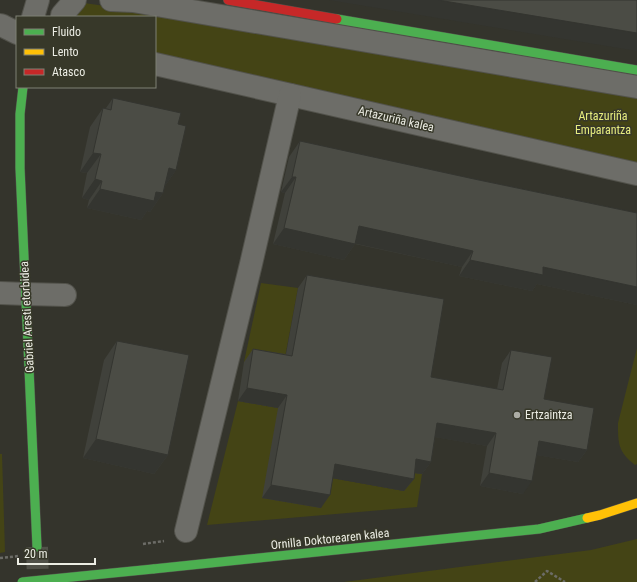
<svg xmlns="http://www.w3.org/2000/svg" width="637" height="582" font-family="'Roboto Condensed',sans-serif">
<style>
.green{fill:#444415}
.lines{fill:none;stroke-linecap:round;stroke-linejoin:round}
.secondary-tunnel{stroke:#505048;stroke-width:22;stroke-dasharray:22 11;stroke-linecap:butt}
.street-casing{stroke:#52524b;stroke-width:24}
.fast-casing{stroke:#52524b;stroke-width:10}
.slow-casing{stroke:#52524b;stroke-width:10}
.jam-casing{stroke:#52524b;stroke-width:10}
.path{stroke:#6c6c67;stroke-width:2.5;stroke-dasharray:3 2;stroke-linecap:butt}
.street{stroke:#6d6d68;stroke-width:22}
.fast{stroke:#4caf50;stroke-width:9}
.slow{stroke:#ffc107;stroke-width:9}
.jam{stroke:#c62828;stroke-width:9}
.fast-bridge-casing{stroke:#52524b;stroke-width:10;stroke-linecap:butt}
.path-bridge{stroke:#6c6c67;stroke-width:2.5;stroke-dasharray:3 2;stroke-linecap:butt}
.fast-bridge{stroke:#4caf50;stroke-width:9}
.wall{fill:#40413b}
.shaded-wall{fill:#343530}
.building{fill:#4b4c45;stroke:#343530}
.poi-dot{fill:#acaca4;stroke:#373829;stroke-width:1.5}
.labels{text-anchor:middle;stroke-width:3;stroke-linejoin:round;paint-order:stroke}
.park-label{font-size:12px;fill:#e7ed7e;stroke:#373829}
.street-label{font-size:12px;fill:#ecede4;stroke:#373829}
.poi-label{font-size:12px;fill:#ecede4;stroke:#373829;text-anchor:start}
</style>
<rect width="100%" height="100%" fill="#34342c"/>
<g class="green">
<path d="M84 3 147 12 637 96V163L155 60V17H67Z"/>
<path d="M261 283 298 288 283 368 244 362Z"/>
<path d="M637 348V464L635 465C618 452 618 443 618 423Z"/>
<path d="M238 401 278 408 326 477 404 491 407 472 422 474 417 507 207 525Z"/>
<path d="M0 454H2L5 552 0 553Z"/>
<path d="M637 539V582H344L591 550Z"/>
</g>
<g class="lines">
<path class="secondary-tunnel" d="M37 547 38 582"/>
<defs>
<g id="street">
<path d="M111 0 133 1 637 87"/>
<path d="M62 15 75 0"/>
<path d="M33 17 38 0"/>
<path d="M0 25 3 26 17 33"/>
<path d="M155 64 637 174"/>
<path d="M0 293 26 294 65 295"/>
<path d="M186 531 251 264 290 95"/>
</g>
<g id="fast">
<path d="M337 19 637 70"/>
<path d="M23 87 20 114V168L37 547"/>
<path d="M153 569 539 529 587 518"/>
</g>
<path id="slow" d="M587 518 600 515 637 503"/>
<path id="jam" d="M228 0 337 19"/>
</defs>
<use href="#street" class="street-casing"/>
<use href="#fast" class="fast-casing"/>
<use href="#slow" class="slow-casing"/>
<use href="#jam" class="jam-casing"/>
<path class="path" d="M535 582 547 571 565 582"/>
<use href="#street" class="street"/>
<use href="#fast" class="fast"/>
<use href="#slow" class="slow"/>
<use href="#jam" class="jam"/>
<defs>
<path id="fast-bridge" d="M22 582 153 569"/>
</defs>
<use href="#fast-bridge" class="fast-bridge-casing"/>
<g class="path-bridge">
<path d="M143 544 164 541"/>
<path d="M0 558 19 556"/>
</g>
<use href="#fast-bridge" class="fast-bridge"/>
</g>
<g class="wall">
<path d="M113 98 178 124 176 170 165 186 163 193 150 212 147 211 141 220 87 208 89 200 82 198 87 173 80 172 90 127 103 108H106Z"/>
<path d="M300 141 474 179 637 213V305L537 284 532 291 459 276 462 267 355 244 344 260 273 244 285 193 281 192 289 157Z"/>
<path d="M307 275 431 377 497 389 502 363 511 350 544 399 587 450 578 462 537 455 523 494 480 486 487 446 435 437 431 462 422 474 414 473V479L404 491 333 478 321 508 262 498 278 408 238 401 244 362 253 349 286 354 298 288Z"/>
<path d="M117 341 168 455 154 474 83 458 104 360Z"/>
</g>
<g class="shaded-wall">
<path d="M329 0H438L637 33V51Z"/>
<path d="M93 153 101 154 87 173 80 172Z"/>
<path d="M169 168 176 170 163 189Z"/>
<path d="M292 177H296L285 193 281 192Z"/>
<path d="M95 179 102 181 89 200 82 198Z"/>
<path d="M100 189 156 192 163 193 150 212 147 211 141 220 87 208Z"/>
<path d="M359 226 473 251 462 267 348 242Z"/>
<path d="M284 228 355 244 344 260 273 244Z"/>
<path d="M470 260 543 267 637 287V305L537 284 532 291 459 276Z"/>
<path d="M247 388 287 395 278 408 238 401Z"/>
<path d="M437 423 496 433 487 446 428 436Z"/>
<path d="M96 439 168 455 154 474 83 458Z"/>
<path d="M539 441 587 450 578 462 530 454Z"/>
<path d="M416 459 431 462 422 474 407 472Z"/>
<path d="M335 464 414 479 404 491 326 477Z"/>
<path d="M489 473 532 481 523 494 480 486Z"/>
<path d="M271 485 330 495 321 508 262 498Z"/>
</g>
<g class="building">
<path d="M438 0H637V33Z"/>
<path d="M113 98 181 113 178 124 186 126 176 170 169 168 163 193 156 192 154 201 100 189 102 181 95 179 101 154 93 153 103 108 111 110Z"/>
<path d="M300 141 474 179 637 213V287L543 267V275L470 260 473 251 359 226 355 244 284 228 296 177H292Z"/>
<path d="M307 275 444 299 431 377 503 390 511 350 552 357 544 399 594 408 587 450 539 441 532 481 489 473 496 433 437 423 431 462 416 459 414 479 335 464 330 495 271 485 287 395 247 388 253 349 292 356Z"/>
<path d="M117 341 189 355 168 455 96 439Z"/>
</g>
<circle class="poi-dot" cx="517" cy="415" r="4"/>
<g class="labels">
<g class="park-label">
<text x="603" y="120">Artazuriña<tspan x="603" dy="14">Emparantza</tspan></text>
</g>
<g class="street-label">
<text transform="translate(396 119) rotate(13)" y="4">Artazuriña kalea</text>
<text transform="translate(27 317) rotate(-93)" y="4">Gabriel Aresti etorbidea</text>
<text transform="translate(330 539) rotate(-6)" y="4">Ornilla Doktorearen kalea</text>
</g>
<g class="poi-label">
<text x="525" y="419">Ertzaintza</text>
</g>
</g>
<rect x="16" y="16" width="140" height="72" fill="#373829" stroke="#7f8074"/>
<rect x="24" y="29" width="20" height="6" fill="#4caf50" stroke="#7f8074"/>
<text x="52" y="36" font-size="12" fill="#ecede4">Fluido</text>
<rect x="24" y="49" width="20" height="6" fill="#ffc107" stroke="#7f8074"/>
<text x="52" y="56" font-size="12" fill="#ecede4">Lento</text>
<rect x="24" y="69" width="20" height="6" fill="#c62828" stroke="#7f8074"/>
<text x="52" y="76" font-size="12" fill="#ecede4">Atasco</text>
<path d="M18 558v6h77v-6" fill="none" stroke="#ecede4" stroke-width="2"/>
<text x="24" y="558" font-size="12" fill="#ecede4" stroke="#373829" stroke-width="3" paint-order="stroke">20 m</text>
</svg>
